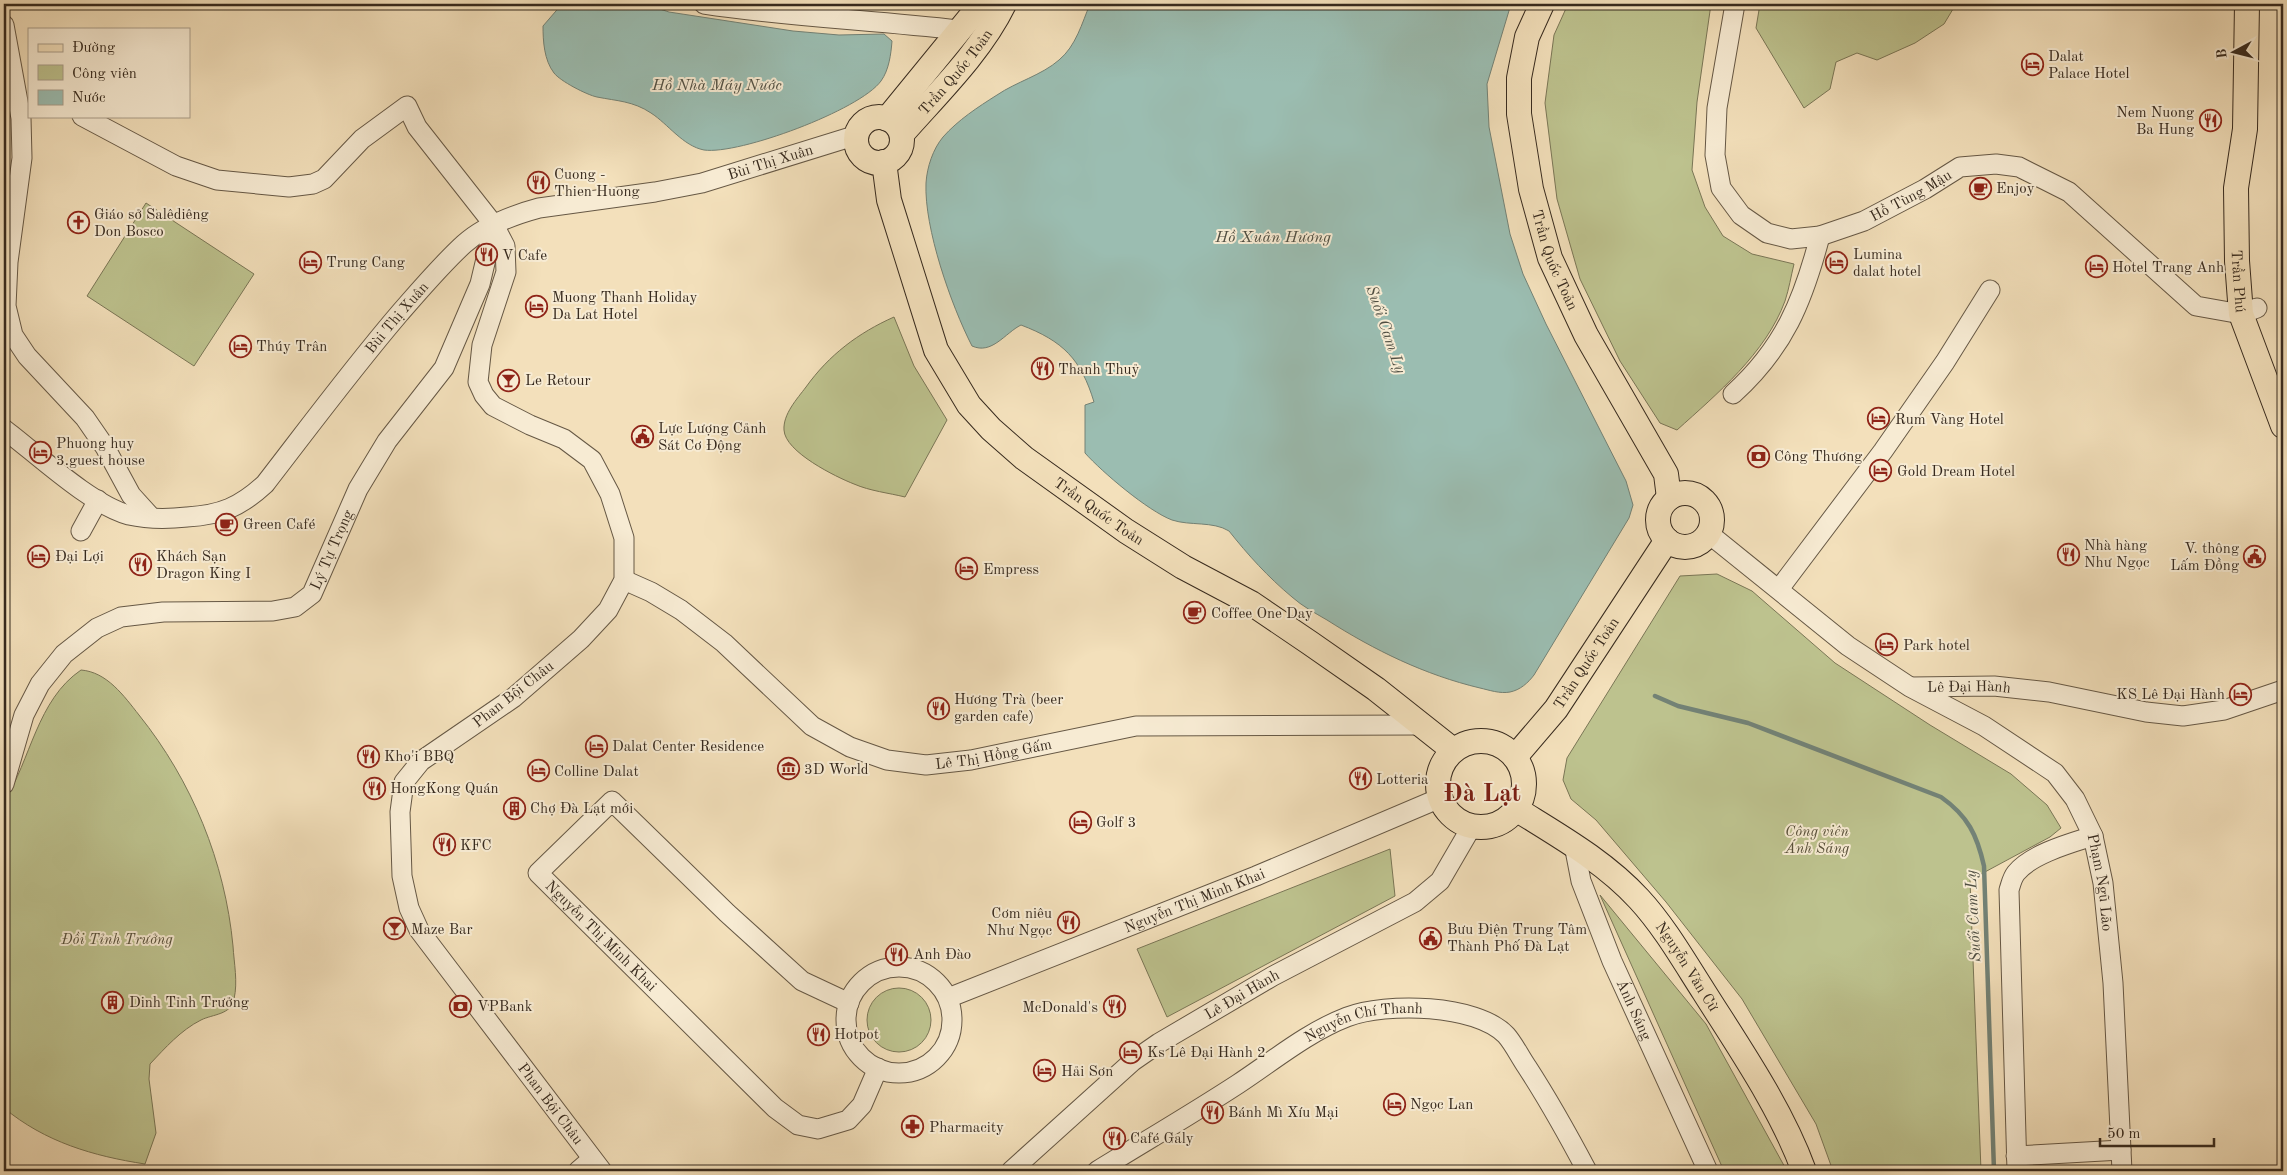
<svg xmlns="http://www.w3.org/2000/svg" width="2287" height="1175" font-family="'Old Standard TT',serif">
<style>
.green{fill:#bdc28e;stroke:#7a7656}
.water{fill:#9bbdb1;stroke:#738276}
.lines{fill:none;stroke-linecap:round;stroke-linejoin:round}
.stream{stroke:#738276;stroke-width:4.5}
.minor-casing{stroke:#665845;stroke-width:21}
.major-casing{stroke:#372a1e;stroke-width:26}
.minor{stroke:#f7ebd3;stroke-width:19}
.major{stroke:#f3e0bb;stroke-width:24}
.labels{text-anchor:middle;stroke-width:4;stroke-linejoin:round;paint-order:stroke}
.poi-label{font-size:15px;fill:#372a1e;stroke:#f7ebd3;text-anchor:start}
.street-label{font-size:15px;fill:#372a1e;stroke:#f7ebd3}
.park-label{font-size:15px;font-style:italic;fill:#58503a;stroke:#f7ebd3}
.water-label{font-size:16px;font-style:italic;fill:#504f43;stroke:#f7ebd3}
.town-label{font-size:25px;font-weight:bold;fill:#7a1f14;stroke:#f7ebd3}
</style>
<rect width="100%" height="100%" fill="#f3e0bb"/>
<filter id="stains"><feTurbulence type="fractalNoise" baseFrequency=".004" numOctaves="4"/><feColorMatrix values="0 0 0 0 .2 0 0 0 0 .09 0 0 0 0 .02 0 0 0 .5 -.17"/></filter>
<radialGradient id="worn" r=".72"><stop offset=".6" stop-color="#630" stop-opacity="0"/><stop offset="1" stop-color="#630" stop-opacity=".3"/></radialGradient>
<g class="green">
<path d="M1568 4H1711L1697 102 1692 170 1705 207 1723 236 1752 254 1794 264C1791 276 1789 289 1785 301 1766 353 1717 394 1677 430L1660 423 1620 361 1580 279 1557 199 1545 103 1554 35Z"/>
<path d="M1760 4H1956L1944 24 1915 43 1877 60 1857 53 1836 62 1830 89 1804 108 1756 28Z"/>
<path d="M146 203 254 274 194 366 87 296Z"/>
<path d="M894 317 914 366 947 420 905 497C889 493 870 491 854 484 836 477 785 452 784 430 783 414 797 399 806 387 829 355 858 333 894 317Z"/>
<path d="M1717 574 1752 591 1835 663 1930 725 2011 774 2047 805 2061 828 2050 837 1970 880 1981 1171H1833L1816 1124 1742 999 1666 902 1596 820 1571 799 1563 780 1567 758 1680 576Z"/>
<path d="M81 670C107 672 124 696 139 715 192 781 225 862 233 946 234 963 238 982 234 999 231 1015 213 1014 201 1020 181 1030 165 1048 150 1064L149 1079 156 1133 145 1164C93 1156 45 1142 4 1108V802C31 759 37 700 81 670Z"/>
<path d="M1390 849 1395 896 1167 1017 1137 949Z"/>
<path d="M1600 895 1706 1024 1787 1171H1724Z"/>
<circle cx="899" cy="1020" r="32"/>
</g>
<g class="water">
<path d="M562 4H644L669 12 793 31 839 35 884 34 892 41C891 54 889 70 881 81 860 110 739 155 704 150 683 146 668 124 651 113 633 101 617 101 597 97 587 95 560 81 554 73 544 60 543 41 543 26Z"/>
<path d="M1090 4H1511L1487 84 1489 127 1510 234 1523 274 1546 324 1626 481 1633 505 1629 518 1534 675C1528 683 1520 690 1510 692 1500 694 1489 690 1480 688 1425 675 1374 650 1327 620 1315 613 1302 606 1292 597 1268 577 1248 555 1229 531 1213 521 1190 526 1172 520 1148 511 1102 472 1085 453V405L1094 402C1081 359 1063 341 1021 325 1005 333 992 355 972 346 951 305 924 228 926 183 927 167 933 149 943 137 958 120 978 107 997 95 1016 82 1042 75 1059 60 1076 46 1082 23 1090 4Z"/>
</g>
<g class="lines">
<path class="stream" d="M1655 696 1678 706 1748 723 1941 797C1968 816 1977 835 1984 866L1994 1171"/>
<defs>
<g id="minor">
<path d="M704 4C788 17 873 20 958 30"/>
<path id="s1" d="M1735 4 1717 108 1715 155 1721 188 1741 215 1767 233 1791 239 1820 236 1864 221 1925 189 1960 167 1996 164 2019 167 2069 192 2196 306 2241 314 2257 308"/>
<path d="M4 25 21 118 22 158 8 262 6 306 13 335 27 356 85 418 105 447 131 495 151 517"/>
<path id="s2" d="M82 116 176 166 217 180 289 187 313 184 324 179 362 139 407 106 417 127 494 225 505 246 506 272 482 345 478 382 484 395 493 406 530 425 564 439 592 460 610 494 624 538V580L608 610 581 639 513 698 421 761 404 782 400 812 402 876 409 908 419 930 602 1171"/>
<path d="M1733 394C1784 348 1803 301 1820 236"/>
<path id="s3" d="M4 429C37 454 91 505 129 515 147 519 169 519 187 517 221 515 240 507 265 484 309 427 352 369 399 314 420 290 441 265 464 244 484 226 513 215 539 208L655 192 702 183 857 135"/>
<path d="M81 531 98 500"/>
<path id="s4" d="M1708 533 1848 646 1910 687 1984 726 2055 773 2075 799 2093 836 2103 883 2113 983 2122 1171"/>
<path id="s5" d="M624 580 651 592 681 610 724 643 812 726 850 747 887 760 926 765 971 760 1136 726 1420 725"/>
<path d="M1779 589 1883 451 1945 362 1990 290"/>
<path id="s6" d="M1911 687 1994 686 2049 692 2146 712 2183 716 2224 710 2283 690"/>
<path id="s7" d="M4 784 24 715 40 684 64 654 97 628 121 617 163 612 273 611 295 607 312 594 358 489 387 441 444 368 480 284 494 225"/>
<path id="s8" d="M1574 845 1581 881 1612 961 1708 1171"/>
<circle cx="899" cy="1020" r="53"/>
<path id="s9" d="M948 998 1256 876 1440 798"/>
<path id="s10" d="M849 1003 802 981 727 913 612 801 538 873 775 1108 798 1125 818 1129 848 1120 862 1105 878 1068"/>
<path d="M2016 1156 2121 1150"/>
<path d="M578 1171 592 1159"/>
<path id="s11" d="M1011 1171 1133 1061 1159 1043 1273 976 1415 902 1440 881 1472 826"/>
<path id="s12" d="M1097 1171C1144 1142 1192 1114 1238 1084 1273 1061 1308 1032 1347 1017 1386 1002 1476 1004 1506 1035 1514 1044 1520 1057 1527 1067 1549 1101 1568 1135 1587 1171"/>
<path d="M2017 1171 2009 890C2011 884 2012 878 2016 873 2031 854 2071 843 2093 836"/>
</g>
<g id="major">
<path id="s13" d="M1542 4 1527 37 1519 78V114L1531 189 1550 258 1586 335 1666 474 1669 498"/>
<path id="s14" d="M2247 4 2245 129 2236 188 2237 261 2241 314 2283 426"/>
<circle cx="879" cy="140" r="23"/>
<path d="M887 119 981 4"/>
<path id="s15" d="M902 134C937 94 980 53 1004 4"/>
<path id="s16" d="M884 162 889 200 936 350 969 405 991 429 1024 458 1126 531 1183 567 1251 603 1310 643 1376 689 1453 750"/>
<circle cx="1685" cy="520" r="27"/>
<circle cx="1481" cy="784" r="43"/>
<path id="s17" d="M1515 757 1556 709 1667 540"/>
<path id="s18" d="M1516 809C1559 836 1604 861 1639 899 1664 926 1684 961 1704 992 1740 1049 1781 1108 1804 1171"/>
</g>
</defs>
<use href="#minor" class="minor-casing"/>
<use href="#major" class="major-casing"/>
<use href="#minor" class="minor"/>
<use href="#major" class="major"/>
</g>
<defs>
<symbol id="hotel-ring" viewBox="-11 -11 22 22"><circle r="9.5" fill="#f7ebd3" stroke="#8f2418" stroke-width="1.5"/><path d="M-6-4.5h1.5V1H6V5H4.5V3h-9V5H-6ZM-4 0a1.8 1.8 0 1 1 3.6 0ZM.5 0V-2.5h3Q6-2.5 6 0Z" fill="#8f2418"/></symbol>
<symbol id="restaurant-ring" viewBox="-11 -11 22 22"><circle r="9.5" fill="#f7ebd3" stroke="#8f2418" stroke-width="1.5"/><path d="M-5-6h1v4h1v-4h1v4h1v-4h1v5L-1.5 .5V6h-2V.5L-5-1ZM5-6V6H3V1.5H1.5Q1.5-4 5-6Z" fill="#8f2418"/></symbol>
<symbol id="cafe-ring" viewBox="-11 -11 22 22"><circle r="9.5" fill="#f7ebd3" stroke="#8f2418" stroke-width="1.5"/><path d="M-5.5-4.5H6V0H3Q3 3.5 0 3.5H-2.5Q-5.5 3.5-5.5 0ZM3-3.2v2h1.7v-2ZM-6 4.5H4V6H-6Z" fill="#8f2418"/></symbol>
<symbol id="church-ring" viewBox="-11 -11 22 22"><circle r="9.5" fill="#f7ebd3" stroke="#8f2418" stroke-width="1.5"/><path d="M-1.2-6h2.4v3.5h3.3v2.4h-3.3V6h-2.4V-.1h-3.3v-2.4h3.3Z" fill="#8f2418"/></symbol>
<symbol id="bar-ring" viewBox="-11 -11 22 22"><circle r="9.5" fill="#f7ebd3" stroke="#8f2418" stroke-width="1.5"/><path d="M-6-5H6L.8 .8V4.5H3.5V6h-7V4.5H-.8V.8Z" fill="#8f2418"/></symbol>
<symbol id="civic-ring" viewBox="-11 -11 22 22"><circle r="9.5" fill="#f7ebd3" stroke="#8f2418" stroke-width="1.5"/><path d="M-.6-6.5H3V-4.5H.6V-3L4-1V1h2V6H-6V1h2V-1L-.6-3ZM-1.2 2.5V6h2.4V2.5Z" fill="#8f2418"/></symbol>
<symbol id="bank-ring" viewBox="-11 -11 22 22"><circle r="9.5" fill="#f7ebd3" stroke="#8f2418" stroke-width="1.5"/><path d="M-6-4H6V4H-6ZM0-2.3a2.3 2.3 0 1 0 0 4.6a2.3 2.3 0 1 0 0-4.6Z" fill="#8f2418"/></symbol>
<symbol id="museum-ring" viewBox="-11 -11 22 22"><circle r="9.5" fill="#f7ebd3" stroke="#8f2418" stroke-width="1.5"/><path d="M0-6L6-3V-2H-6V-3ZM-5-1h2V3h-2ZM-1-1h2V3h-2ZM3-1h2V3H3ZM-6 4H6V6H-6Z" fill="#8f2418"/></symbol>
<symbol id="building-ring" viewBox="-11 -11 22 22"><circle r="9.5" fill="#f7ebd3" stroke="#8f2418" stroke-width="1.5"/><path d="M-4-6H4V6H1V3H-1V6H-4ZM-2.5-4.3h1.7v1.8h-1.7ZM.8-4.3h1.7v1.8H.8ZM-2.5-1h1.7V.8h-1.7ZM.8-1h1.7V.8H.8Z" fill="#8f2418"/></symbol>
<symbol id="pharmacy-ring" viewBox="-11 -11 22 22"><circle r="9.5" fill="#f7ebd3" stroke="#8f2418" stroke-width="1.5"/><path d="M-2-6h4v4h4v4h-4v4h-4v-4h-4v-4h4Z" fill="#8f2418"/></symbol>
</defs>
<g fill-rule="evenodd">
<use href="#hotel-ring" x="2020" y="52" width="25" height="25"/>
<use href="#restaurant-ring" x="2198" y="108" width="25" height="25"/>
<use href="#restaurant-ring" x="526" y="170" width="25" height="25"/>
<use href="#cafe-ring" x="1968" y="176" width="25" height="25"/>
<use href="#church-ring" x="66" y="210" width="25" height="25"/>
<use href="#restaurant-ring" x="474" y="242" width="25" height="25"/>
<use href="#hotel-ring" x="298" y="250" width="25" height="25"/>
<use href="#hotel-ring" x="1824" y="250" width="25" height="25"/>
<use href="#hotel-ring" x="2084" y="254" width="25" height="25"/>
<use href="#hotel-ring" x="524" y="294" width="25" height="25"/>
<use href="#hotel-ring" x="228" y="334" width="25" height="25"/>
<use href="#restaurant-ring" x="1030" y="356" width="25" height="25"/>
<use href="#bar-ring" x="496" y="368" width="25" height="25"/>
<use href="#hotel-ring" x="1866" y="406" width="25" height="25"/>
<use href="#civic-ring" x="630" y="424" width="25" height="25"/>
<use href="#hotel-ring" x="28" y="440" width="25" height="25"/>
<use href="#bank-ring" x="1746" y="444" width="25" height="25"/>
<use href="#hotel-ring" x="1868" y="458" width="25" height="25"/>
<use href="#cafe-ring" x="214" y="512" width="25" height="25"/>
<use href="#restaurant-ring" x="2056" y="542" width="25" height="25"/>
<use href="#hotel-ring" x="26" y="544" width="25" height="25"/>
<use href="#civic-ring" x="2242" y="544" width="25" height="25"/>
<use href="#restaurant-ring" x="128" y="552" width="25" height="25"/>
<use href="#hotel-ring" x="954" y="556" width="25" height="25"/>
<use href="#cafe-ring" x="1182" y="600" width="25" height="25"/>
<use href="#hotel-ring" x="1874" y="632" width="25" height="25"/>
<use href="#hotel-ring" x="2228" y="682" width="25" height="25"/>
<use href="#restaurant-ring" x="926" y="696" width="25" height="25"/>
<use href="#hotel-ring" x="584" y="734" width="25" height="25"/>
<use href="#restaurant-ring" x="356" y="744" width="25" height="25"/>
<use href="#museum-ring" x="776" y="756" width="25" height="25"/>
<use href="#hotel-ring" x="526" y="758" width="25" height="25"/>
<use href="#restaurant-ring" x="1348" y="766" width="25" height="25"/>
<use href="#restaurant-ring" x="362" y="776" width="25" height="25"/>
<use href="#building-ring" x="502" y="796" width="25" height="25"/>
<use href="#hotel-ring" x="1068" y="810" width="25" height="25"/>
<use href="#restaurant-ring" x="432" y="832" width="25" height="25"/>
<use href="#restaurant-ring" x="1056" y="910" width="25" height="25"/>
<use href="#bar-ring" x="382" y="916" width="25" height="25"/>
<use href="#civic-ring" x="1418" y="926" width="25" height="25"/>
<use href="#restaurant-ring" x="884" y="942" width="25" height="25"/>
<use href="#building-ring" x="100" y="990" width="25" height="25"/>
<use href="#bank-ring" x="448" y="994" width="25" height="25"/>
<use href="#restaurant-ring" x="1102" y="994" width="25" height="25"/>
<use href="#restaurant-ring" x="806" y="1022" width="25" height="25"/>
<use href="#hotel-ring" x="1118" y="1040" width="25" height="25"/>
<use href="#hotel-ring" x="1032" y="1058" width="25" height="25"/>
<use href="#hotel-ring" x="1382" y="1092" width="25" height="25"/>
<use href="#restaurant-ring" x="1200" y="1100" width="25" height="25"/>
<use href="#pharmacy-ring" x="900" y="1114" width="25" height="25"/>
<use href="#restaurant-ring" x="1102" y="1126" width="25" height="25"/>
</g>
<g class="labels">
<g class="poi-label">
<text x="2048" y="61">Dalat<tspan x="2048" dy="17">Palace Hotel</tspan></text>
<text x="2194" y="117" text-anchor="end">Nem Nuong<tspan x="2194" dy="17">Ba Hung</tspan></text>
<text x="554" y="179">Cuong -<tspan x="554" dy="17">Thien Huong</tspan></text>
<text x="1996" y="193">Enjoy</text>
<text x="94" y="219">Giáo sở Salêdiêng<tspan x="94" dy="17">Don Bosco</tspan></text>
<text x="1853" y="259">Lumina<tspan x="1853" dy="17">dalat hotel</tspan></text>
<text x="502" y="260">V Cafe</text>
<text x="326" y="267">Trung Cang</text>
<text x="2112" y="272">Hotel Trang Anh</text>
<text x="552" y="302">Muong Thanh Holiday<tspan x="552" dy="17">Da Lat Hotel</tspan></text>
<text x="256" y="351">Thúy Trân</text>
<text x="1058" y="374">Thanh Thuỷ</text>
<text x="525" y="385">Le Retour</text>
<text x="1895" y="424">Rum Vàng Hotel</text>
<text x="658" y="433">Lực Lượng Cảnh<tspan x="658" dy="17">Sát Cơ Động</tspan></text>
<text x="56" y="448">Phuong huy<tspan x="56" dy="17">3.guest house</tspan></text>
<text x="1774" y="461">Công Thương</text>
<text x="1897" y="476">Gold Dream Hotel</text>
<text x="243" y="529">Green Café</text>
<text x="2084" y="550">Nhà hàng<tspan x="2084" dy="17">Như Ngọc</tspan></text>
<text x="2239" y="553" text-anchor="end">V. thông<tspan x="2239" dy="17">Lấm Đồng</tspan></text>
<text x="55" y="561">Đại Lợi</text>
<text x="156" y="561">Khách Sạn<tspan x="156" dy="17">Dragon King I</tspan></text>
<text x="983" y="574">Empress</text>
<text x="1211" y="618">Coffee One Day</text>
<text x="1903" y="650">Park hotel</text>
<text x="2225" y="699" text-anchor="end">KS Lê Đại Hành</text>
<text x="954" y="704">Hương Trà (beer<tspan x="954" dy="17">garden cafe)</tspan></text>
<text x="612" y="751">Dalat Center Residence</text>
<text x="384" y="761">Kho'i BBQ</text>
<text x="804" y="774">3D World</text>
<text x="554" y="776">Colline Dalat</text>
<text x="1376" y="784">Lotteria</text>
<text x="390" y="793">HongKong Quán</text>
<text x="530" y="813">Chợ Đà Lạt mới</text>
<text x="1096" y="827">Golf 3</text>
<text x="460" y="850">KFC</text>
<text x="1052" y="918" text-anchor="end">Cơm niêu<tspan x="1052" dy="17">Như Ngọc</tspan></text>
<text x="411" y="934">Maze Bar</text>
<text x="1447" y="934">Bưu Điện Trung Tâm<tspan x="1447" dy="17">Thành Phố Đà Lạt</tspan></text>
<text x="913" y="959">Anh Đào</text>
<text x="129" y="1007">Dinh Tỉnh Trưởng</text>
<text x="477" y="1011">VPBank</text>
<text x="1098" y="1012" text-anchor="end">McDonald's</text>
<text x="834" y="1039">Hotpot</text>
<text x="1147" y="1057">Ks Lê Đại Hành 2</text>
<text x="1061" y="1076">Hải Sơn</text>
<text x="1410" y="1109">Ngọc Lan</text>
<text x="1228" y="1117">Bánh Mì Xíu Mại</text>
<text x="929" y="1132">Pharmacity</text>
<text x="1130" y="1143">Café Galy</text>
</g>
<g class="street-label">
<text dy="5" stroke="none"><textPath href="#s15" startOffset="82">Trần Quốc Toản</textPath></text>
<text dy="5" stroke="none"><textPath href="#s3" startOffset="930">Bùi Thị Xuân</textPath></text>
<text dy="5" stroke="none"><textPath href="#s1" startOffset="405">Hồ Tùng Mậu</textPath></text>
<text dy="5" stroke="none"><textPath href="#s13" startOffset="265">Trần Quốc Toản</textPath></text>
<text dy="5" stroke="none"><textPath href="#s14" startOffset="278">Trần Phú</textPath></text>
<text dy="5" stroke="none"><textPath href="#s3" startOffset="510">Bùi Thị Xuân</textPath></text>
<text dy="5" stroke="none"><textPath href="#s16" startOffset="428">Trần Quốc Toản</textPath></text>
<text dy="5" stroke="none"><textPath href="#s7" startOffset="458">Lý Tự Trọng</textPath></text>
<text dy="5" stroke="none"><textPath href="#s17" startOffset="118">Trần Quốc Toản</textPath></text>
<text dy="5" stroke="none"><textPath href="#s6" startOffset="58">Lê Đại Hành</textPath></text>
<text transform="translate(513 694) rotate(-38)" y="5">Phan Bội Châu</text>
<text dy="5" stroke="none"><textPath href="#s5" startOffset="430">Lê Thị Hồng Gấm</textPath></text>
<text dy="5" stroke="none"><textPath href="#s4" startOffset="544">Phạm Ngũ Lão</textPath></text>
<text dy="5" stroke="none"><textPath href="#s9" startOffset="265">Nguyễn Thị Minh Khai</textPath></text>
<text dy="5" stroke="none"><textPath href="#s10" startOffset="506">Nguyễn Thị Minh Khai</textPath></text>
<text dy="5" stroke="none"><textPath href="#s18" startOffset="236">Nguyễn Văn Cừ</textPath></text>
<text dy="5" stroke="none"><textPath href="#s11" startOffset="292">Lê Đại Hành</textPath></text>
<text dy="5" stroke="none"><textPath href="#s8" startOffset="176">Ánh Sáng</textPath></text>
<text dy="5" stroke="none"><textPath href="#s12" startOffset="309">Nguyễn Chí Thanh</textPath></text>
<text dy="5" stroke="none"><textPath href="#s2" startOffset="1621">Phan Bội Châu</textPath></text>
</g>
<g class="park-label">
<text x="1817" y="836">Công viên<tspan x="1817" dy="17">Ánh Sáng</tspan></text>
<text x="117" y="944">Đồi Tỉnh Trưởng</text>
</g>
<g class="water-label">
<text x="717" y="90">Hồ Nhà Máy Nước</text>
<text x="1273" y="242">Hồ Xuân Hương</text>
<text transform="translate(1387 329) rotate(71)" y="6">Suối Cam Ly</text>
<text transform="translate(1972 916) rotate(-93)" y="6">Suối Cam Ly</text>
</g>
<g class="town-label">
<text x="1482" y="801">Đà Lạt</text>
</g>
</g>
<rect width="2287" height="1175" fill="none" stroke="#f3e0bb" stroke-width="20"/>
<rect x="5" y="5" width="2277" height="1165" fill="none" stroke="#372a1e" stroke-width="2.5"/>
<rect x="10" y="10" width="2267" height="1155" fill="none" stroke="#372a1e"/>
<rect x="28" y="28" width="162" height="90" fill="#f7ebd3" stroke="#aa9e8b"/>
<rect x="38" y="44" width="25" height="8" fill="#f3e0bb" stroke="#aa9e8b"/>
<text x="72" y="52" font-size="15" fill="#372a1e">Đường</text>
<rect x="38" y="65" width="25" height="15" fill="#bdc28e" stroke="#aa9e8b"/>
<text x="72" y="78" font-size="15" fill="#372a1e">Công viên</text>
<rect x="38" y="90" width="25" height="15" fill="#9bbdb1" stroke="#aa9e8b"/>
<text x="72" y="102" font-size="15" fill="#372a1e">Nước</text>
<g transform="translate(2234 52) rotate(263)" stroke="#f7ebd3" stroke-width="4" paint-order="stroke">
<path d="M0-4L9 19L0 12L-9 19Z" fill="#372a1e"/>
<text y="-8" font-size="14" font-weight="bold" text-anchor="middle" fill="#372a1e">B</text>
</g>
<path d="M2100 1138v8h114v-8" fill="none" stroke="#372a1e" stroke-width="2.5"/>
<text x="2107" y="1138" font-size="15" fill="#372a1e" stroke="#f7ebd3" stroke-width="4" paint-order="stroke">50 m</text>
<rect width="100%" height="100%" filter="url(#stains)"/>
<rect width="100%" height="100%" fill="url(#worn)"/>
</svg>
